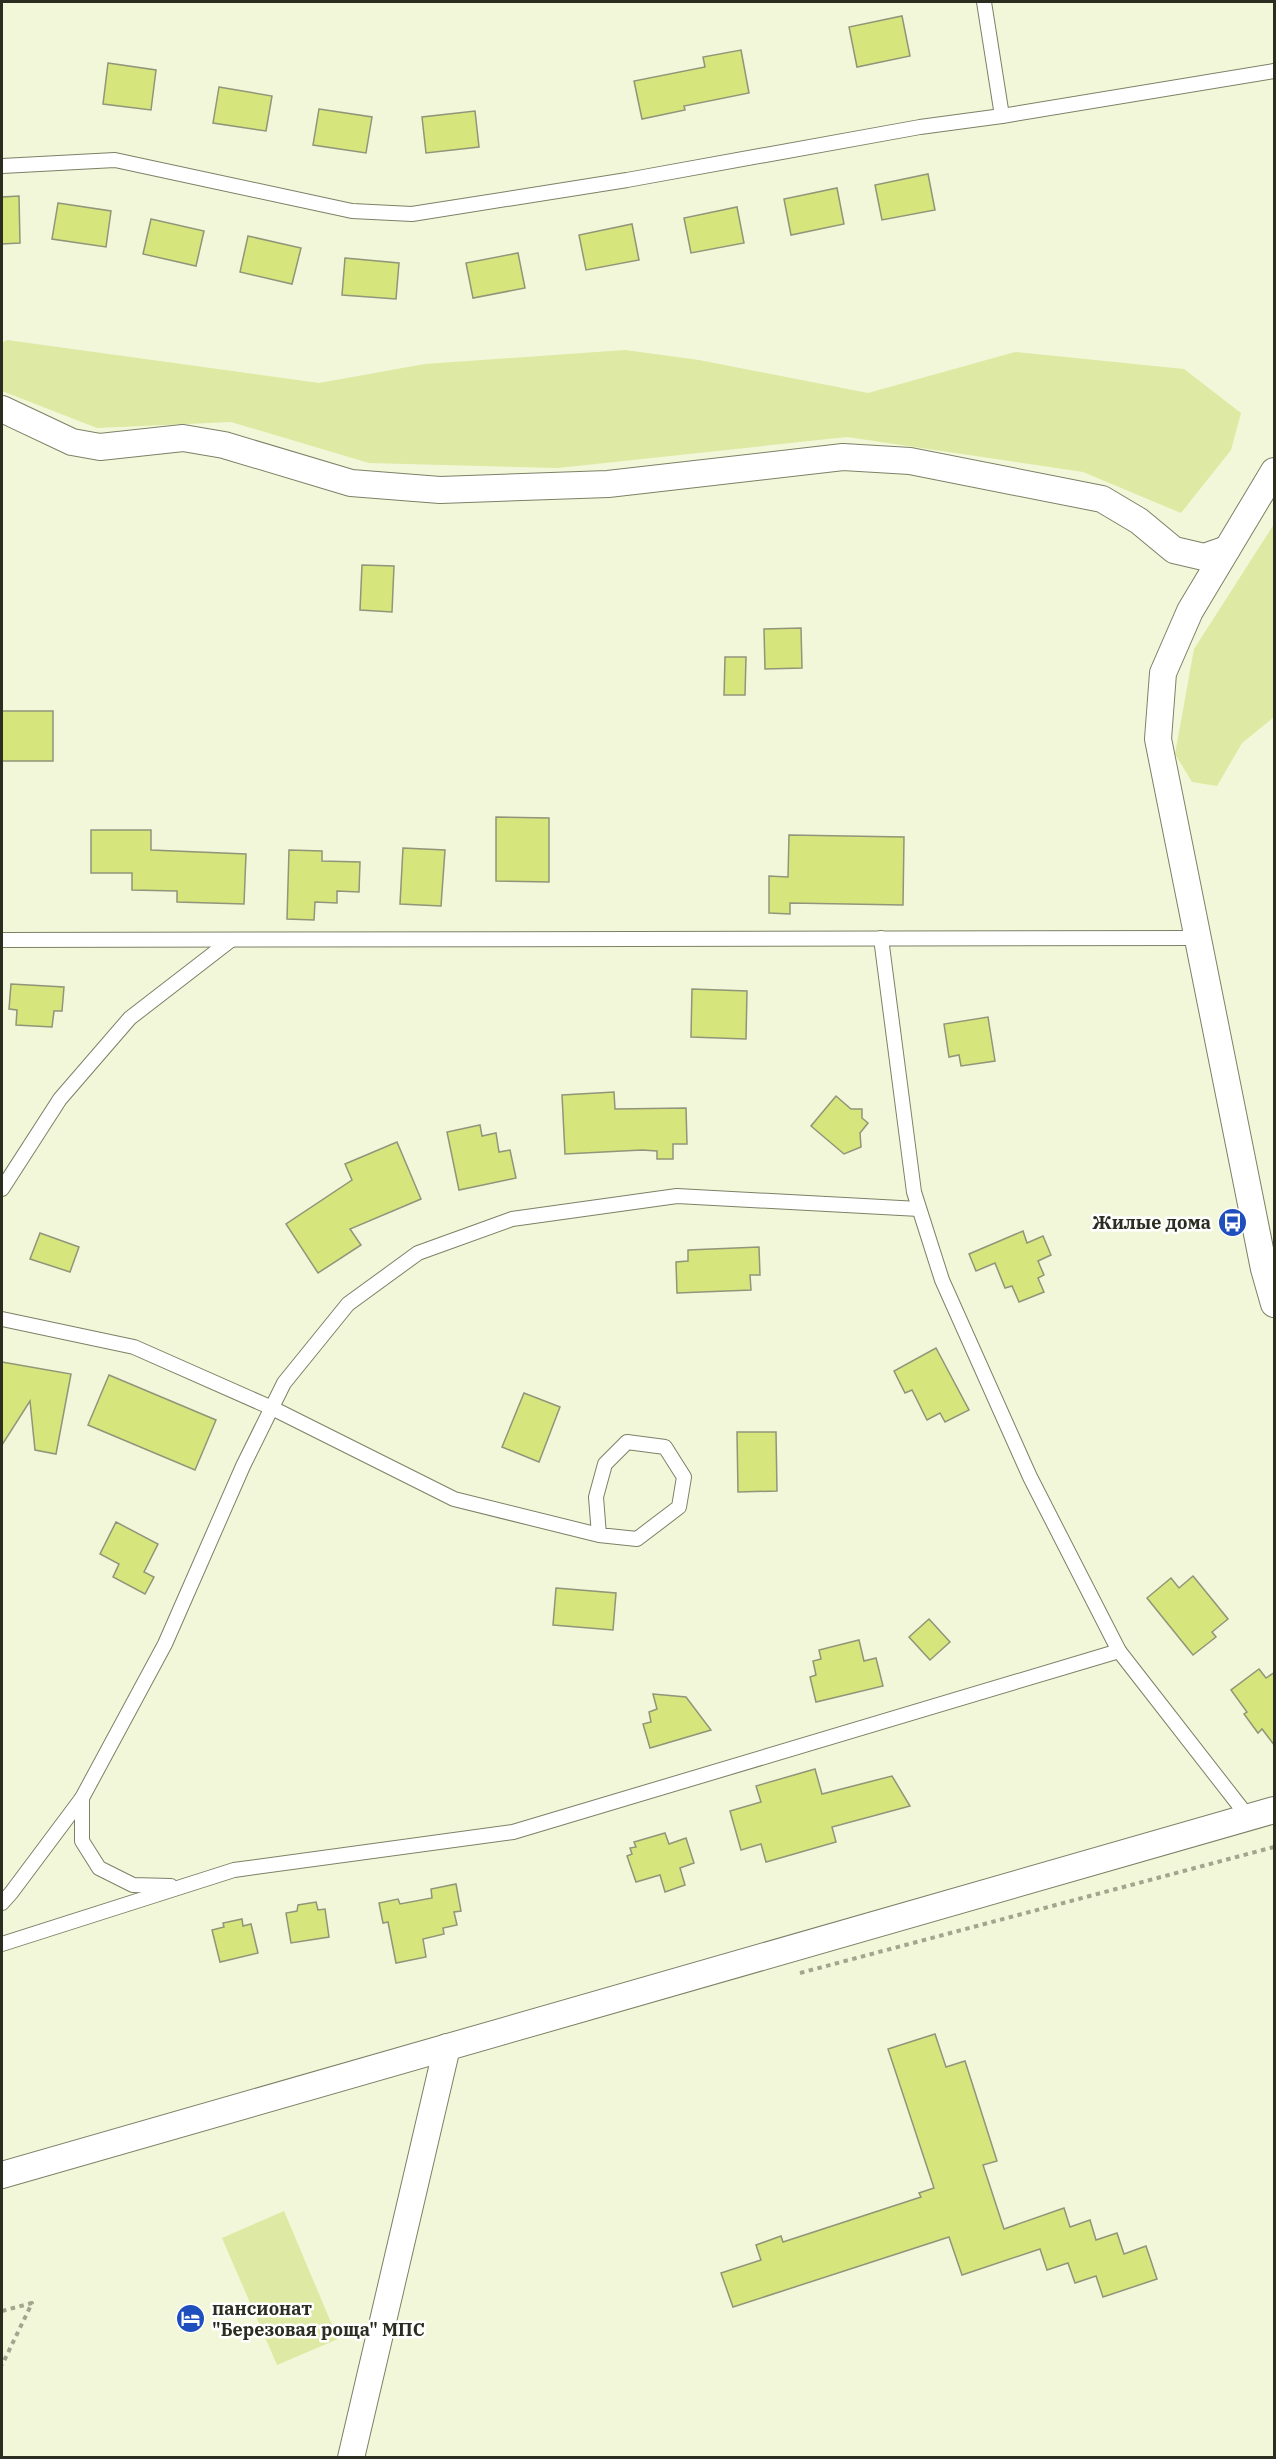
<svg xmlns="http://www.w3.org/2000/svg" width="1276" height="2459" font-family="'IBM Plex Serif',serif">
<style>
.green{fill:#dee9a3}
.building{fill:#d7e57d;stroke:#919579;stroke-width:1.5}
.lines{fill:none;stroke-linecap:round;stroke-linejoin:round}
.service-casing{stroke:#7c8166;stroke-width:16}
.minor-casing{stroke:#7c8166;stroke-width:28}
.path{stroke:#a2a68f;stroke-width:4;stroke-dasharray:4.5 4.5;stroke-linecap:butt}
.service{stroke:#fff;stroke-width:14}
.minor{stroke:#fff;stroke-width:26}
.labels{text-anchor:middle;stroke-width:5;stroke-linejoin:round;paint-order:stroke}
.poi-label{font-size:18px;font-weight:bold;fill:#2b2d21;stroke:#fff;text-anchor:end}
</style>
<rect width="100%" height="100%" fill="#f2f7d9"/>
<g class="green">
<path d="M7 340 319 383 425 364 625 350 699 360 868 393 1015 352 1184 369 1241 413 1231 450 1181 513 1083 472 847 437 558 468 369 463 231 422 97 428 2 391V343Z"/>
<path d="M1274 524V717L1242 743 1217 786 1192 782 1175 754 1194 649Z"/>
<path d="M284 2211 338 2339 277 2365 222 2238Z"/>
</g>
<g class="building">
<path d="M902 16 910 56 857 67 849 27Z"/>
<path d="M741 50 749 93 684 106 685 110 642 119 634 81 705 67 703 57Z"/>
<path d="M108 63 156 70 151 110 103 104Z"/>
<path d="M219 87 272 96 266 131 213 123Z"/>
<path d="M319 109 372 117 366 153 313 145Z"/>
<path d="M475 111 479 147 426 153 422 117Z"/>
<path d="M928 174 935 210 882 220 875 185Z"/>
<path d="M837 188 844 224 791 235 784 199Z"/>
<path d="M19 196 20 243 2 244V197Z"/>
<path d="M58 203 111 211 106 247 52 239Z"/>
<path d="M737 207 744 243 691 253 684 218Z"/>
<path d="M151 219 204 231 196 266 143 254Z"/>
<path d="M632 224 639 260 586 270 579 235Z"/>
<path d="M248 236 301 248 292 284 240 272Z"/>
<path d="M518 253 525 288 473 298 466 263Z"/>
<path d="M345 258 399 263 396 299 342 295Z"/>
<path d="M362 565 394 566 392 612 360 610Z"/>
<path d="M801 628 802 668 765 669 764 629Z"/>
<path d="M725 657H746L745 695H724Z"/>
<rect x="2" y="711" width="51" height="50"/>
<path d="M496 817 549 818V882L496 881Z"/>
<path d="M91 830H151V850L246 854 244 904 177 902V891L132 890V873H91Z"/>
<path d="M789 835 904 837 903 905 790 903V914L769 913V876L788 877Z"/>
<path d="M403 848 445 850 441 906 400 904Z"/>
<path d="M289 850 322 851V861L360 862 359 892 337 891V903L315 902 314 920 287 919Z"/>
<path d="M11 984 64 987 62 1011H54L52 1027 16 1025 17 1010 9 1009Z"/>
<path d="M692 989 747 991 746 1039 691 1037Z"/>
<path d="M988 1017 995 1061 961 1066 959 1055 949 1057 944 1024Z"/>
<path d="M614 1092 615 1109 686 1108 687 1144H673V1159H657V1151L642 1150 565 1154 562 1095Z"/>
<path d="M836 1096 851 1109H862V1118L868 1123 860 1133 861 1147 844 1154 811 1126Z"/>
<path d="M480 1125 482 1136 496 1133 499 1152 510 1150 516 1178 459 1190 447 1132Z"/>
<path d="M397 1142 421 1199 350 1229 361 1245 318 1273 286 1224 352 1180 345 1164Z"/>
<path d="M1023 1231 1027 1243 1043 1236 1051 1255 1038 1261 1044 1275 1038 1278 1044 1292 1019 1302 1012 1286 1005 1288 995 1263 976 1271 969 1254Z"/>
<path d="M40 1233 79 1247 70 1272 30 1259Z"/>
<path d="M759 1247 760 1275H750L751 1290 677 1293 676 1262 688 1261V1250Z"/>
<path d="M936 1348 969 1410 945 1422 940 1413 927 1420 912 1390 905 1393 894 1371Z"/>
<path d="M2 1362 71 1374 56 1454 35 1450 30 1401 2 1445Z"/>
<path d="M109 1375 216 1420 195 1470 88 1425Z"/>
<path d="M524 1393 560 1407 539 1462 502 1447Z"/>
<path d="M737 1432H776L777 1491 738 1492Z"/>
<path d="M116 1522 158 1544 144 1572 154 1577 145 1594 113 1577 119 1564 100 1554Z"/>
<path d="M1193 1576 1228 1619 1212 1632 1216 1637 1193 1655 1147 1598 1171 1578 1179 1588Z"/>
<path d="M556 1588 616 1593 613 1630 553 1625Z"/>
<path d="M929 1619 950 1642 930 1660 909 1637Z"/>
<path d="M859 1640 864 1661 876 1658 883 1686 816 1702 810 1677 816 1675 813 1661 821 1659 819 1650Z"/>
<path d="M1259 1669 1266 1678 1275 1672V1746L1262 1729 1258 1733 1244 1714 1247 1712 1231 1690Z"/>
<path d="M653 1694 686 1697 711 1730 650 1748 643 1724 651 1722 649 1712 657 1709Z"/>
<path d="M815 1769 822 1794 892 1776 910 1806 832 1827 836 1842 766 1862 761 1844 741 1850 730 1811 761 1802 756 1786Z"/>
<path d="M665 1833 669 1844 686 1838 694 1863 680 1868 685 1885 665 1892 660 1875 636 1882 627 1856 632 1854 630 1848 636 1847 634 1842Z"/>
<path d="M456 1884 461 1911 454 1912 457 1925 443 1928 444 1934 423 1939 426 1957 396 1963 388 1922 383 1923 379 1903 398 1899 400 1904 432 1898 431 1889Z"/>
<path d="M316 1902 318 1910 325 1909 329 1937 291 1943 286 1913 297 1911 298 1905Z"/>
<path d="M242 1919 243 1926 251 1924 258 1953 220 1962 212 1930 224 1927 223 1923Z"/>
<path d="M935 2034 946 2067 965 2061 997 2161 983 2165 1004 2229 1064 2208 1070 2227 1090 2220 1096 2240 1117 2233 1124 2254 1146 2246 1157 2279 1103 2297 1096 2276 1075 2283 1068 2263 1047 2270 1040 2249 962 2275 949 2237 733 2307 721 2273 761 2260 756 2245 781 2236 783 2242 921 2197 919 2193 934 2188 888 2049Z"/>
</g>
<g class="lines">
<defs>
<g id="service">
<path d="M984 2 1002 116"/>
<path d="M2 166 115 160 352 211 412 214 627 180 920 127 1002 116 1274 71"/>
<path d="M881 938 914 1192 942 1280 1030 1477 1119 1651"/>
<path d="M2 940 1198 938"/>
<path d="M2 1189 60 1099 130 1018 231 940"/>
<path d="M2 1319 134 1347 272 1408 454 1499 599 1535 637 1539 679 1507 684 1477 665 1447 627 1442 605 1464 596 1497 599 1535"/>
<path d="M82 1798V1841L99 1868 133 1885 171 1886"/>
<path d="M2 1903 11 1893 82 1798 165 1644 243 1466 284 1383 348 1304 418 1253 512 1219 677 1196 919 1209"/>
<path d="M2 1944 234 1870 513 1832 1119 1651 1249 1818"/>
</g>
<g id="minor">
<path d="M2 409 72 442 100 447 183 438 224 445 351 483 440 490 608 484 843 457 910 461 1102 499 1139 521 1174 550 1204 557 1227 549"/>
<path d="M1274 471 1190 611 1163 673 1158 739 1264 1269 1274 1304"/>
<path d="M2 2175 1274 1810"/>
<path d="M351 2458 447 2047"/>
</g>
</defs>
<use href="#service" class="service-casing"/>
<use href="#minor" class="minor-casing"/>
<g class="path">
<path d="M800 1973 1274 1847"/>
<path d="M2 2311 32 2303 2 2365"/>
</g>
<use href="#service" class="service"/>
<use href="#minor" class="minor"/>
</g>
<defs>
<symbol id="bus-disc" viewBox="-11 -11 22 22"><circle r="9.5" fill="#1f4fbc" stroke="#fff"/><path d="M-5-6H5V4H4V6H2V4H-2V6H-4V4H-5ZM-3.5-4V0h7V-4ZM-3.5 1.2v1.5H-2V1.2ZM2 1.2v1.5H3.5V1.2Z" fill="#fff"/></symbol>
<symbol id="hotel-disc" viewBox="-11 -11 22 22"><circle r="9.5" fill="#1f4fbc" stroke="#fff"/><path d="M-6-4.5h1.5V1H6V5H4.5V3h-9V5H-6ZM-4 0a1.8 1.8 0 1 1 3.6 0ZM.5 0V-2.5h3Q6-2.5 6 0Z" fill="#fff"/></symbol>
</defs>
<g fill-rule="evenodd">
<use href="#bus-disc" x="1216" y="1206" width="33" height="33"/>
<use href="#hotel-disc" x="174" y="2302" width="33" height="33"/>
</g>
<g class="labels">
<g class="poi-label">
<text x="1211" y="1229">Жилые дома</text>
<text x="212" y="2315" text-anchor="start">пансионат<tspan x="212" dy="21">"Березовая роща" МПС</tspan></text>
</g>
</g>
<rect width="1276" height="2459" fill="none" stroke="#2b2d21" stroke-width="6"/>
</svg>
